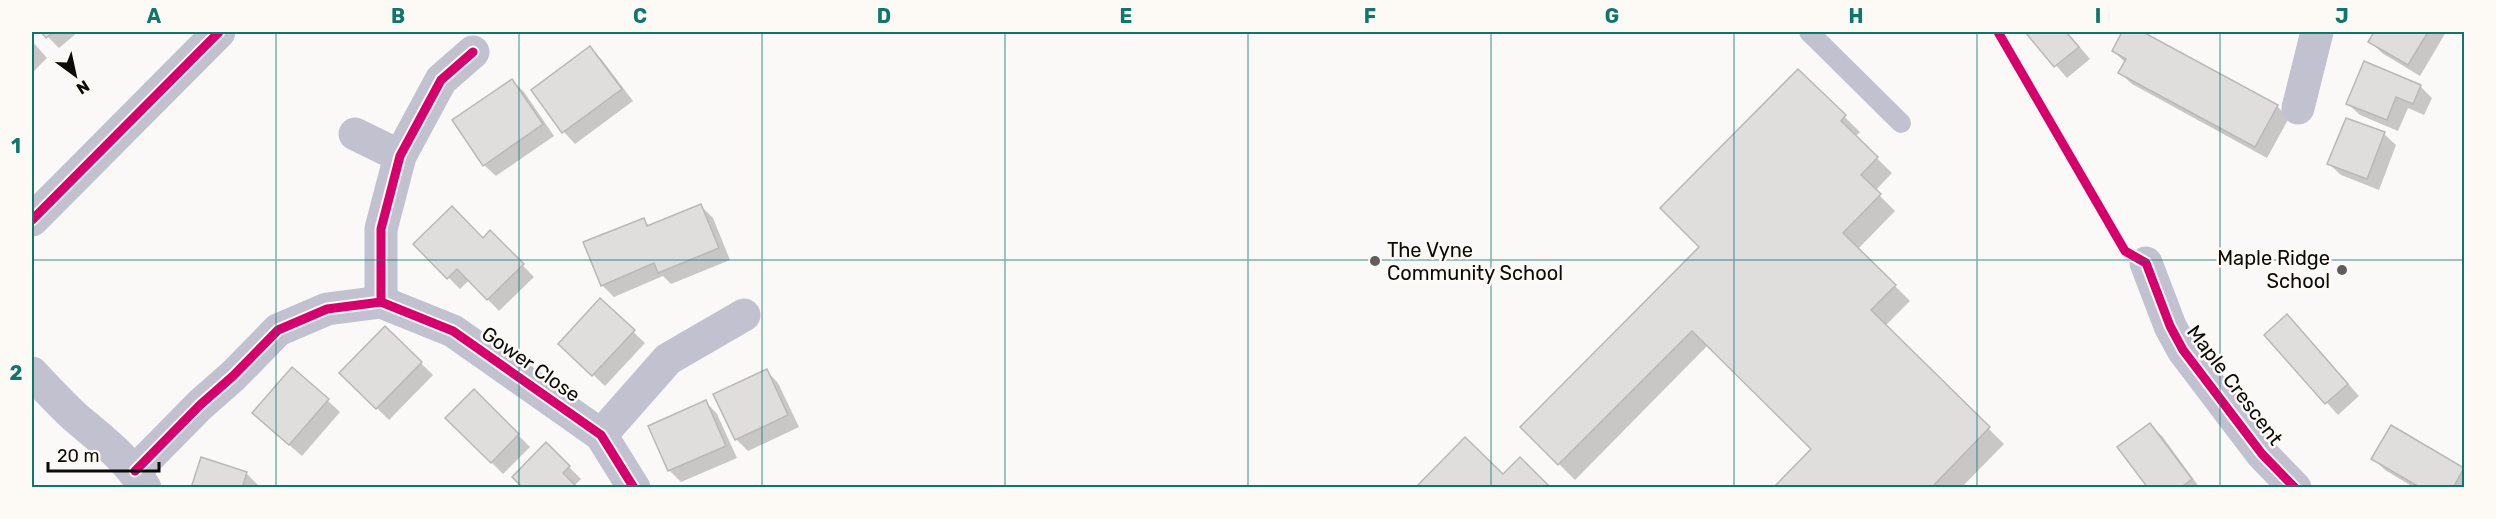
<svg xmlns="http://www.w3.org/2000/svg" width="2496" height="519" font-family="Rubik,sans-serif">
<style>
.shadow{fill:#0003}
.building{fill:#e0dedd;stroke:#bab8b7;stroke-width:1.5}
.lines{fill:none;stroke-linecap:round;stroke-linejoin:round}
.lane{stroke:#c1c1cf;stroke-width:20}
.street{stroke:#c1c1cf;stroke-width:33}
.cycleway-casing{stroke:#fdfaf5;stroke-width:13}
.cycleway{stroke:#d6006c;stroke-width:9}
.grid{fill:none;stroke:#0f766e;stroke-width:1.5;stroke-opacity:0.55}
.poi-dot{fill:#605e5d;stroke:#fdfaf5;stroke-width:2}
.labels{text-anchor:middle;stroke-width:5;stroke-linejoin:round;paint-order:stroke}
.poi-label{font-size:20px;fill:#0c0b0a;stroke:#fdfaf5;text-anchor:start}
.street-label{font-size:20px;fill:#0c0b0a;stroke:#fdfaf5}
.neatline{fill:none;stroke:#0f766e;stroke-width:2}
.grid-label{font-size:20px;text-anchor:middle;font-weight:bold;fill:#0f766e}
</style>
<rect width="100%" height="100%" fill="#fbf9f7"/>
<g class="shadow">
<path d="M43 32H78L59 48Z"/>
<path d="M2027 32H2067L2090 59 2067 78Z"/>
<path d="M2124 32H2139L2277 106 2289 118 2267 158 2132 84 2120 73 2126 63 2113 51Z"/>
<path d="M2376 32H2446L2420 76 2382 53 2370 41Z"/>
<path d="M32 41 47 58 32 73Z"/>
<path d="M590 48 602 60 633 101 575 144 564 132 533 91Z"/>
<path d="M1798 71 1860 132 1855 137 1892 173 1875 191 1895 211 1858 249 1910 301 1885 326 2004 444 1961 488H1775L1813 449 1708 345 1575 480 1522 427 1701 247Z"/>
<path d="M512 81 524 92 554 136 496 176 484 165Z"/>
<path d="M2420 86 2432 98 2424 115 2408 108 2398 131 2360 115 2348 104Z"/>
<path d="M2384 134 2396 145 2379 190 2341 175 2329 164Z"/>
<path d="M701 206 713 218 730 260 671 284 663 276 614 297 602 285 643 220 650 226Z"/>
<path d="M490 232 534 277 499 311 469 280 460 289 415 244 483 240Z"/>
<path d="M600 301 645 343 605 386 572 355Z"/>
<path d="M385 328 433 375 389 420 341 373Z"/>
<path d="M2299 328 2359 396 2338 415 2266 335Z"/>
<path d="M293 369 340 412 302 456 266 425Z"/>
<path d="M767 371 778 383 799 427 748 451 736 439Z"/>
<path d="M474 391 530 447 503 474 447 418Z"/>
<path d="M706 402 717 414 737 458 681 482 669 470Z"/>
<path d="M2150 425 2162 436 2200 488H2150Z"/>
<path d="M2391 428 2463 469 2464 488H2415L2385 470 2373 458Z"/>
<path d="M546 444 581 479 574 486 525 488Z"/>
<path d="M246 473 258 485 257 488 193 487Z"/>
</g>
<g class="building">
<path d="M41 32H53L46 38Z"/>
<path d="M2025 32H2066L2079 47 2054 67Z"/>
<path d="M2122 32H2143L2278 105 2255 147 2118 73 2126 59 2112 51Z"/>
<path d="M2374 32H2428L2408 65 2368 42Z"/>
<path d="M590 46 622 89 562 133 531 90Z"/>
<path d="M2364 61 2421 85 2413 104 2396 97 2387 120 2346 104Z"/>
<path d="M1798 69 1846 115 1841 121 1878 157 1861 175 1881 194 1843 233 1896 285 1871 310 1990 427 1931 488H1773L1811 449 1692 331 1558 465 1520 427 1699 247 1660 208Z"/>
<path d="M512 79 543 124 483 166 452 120Z"/>
<path d="M2346 118 2385 132 2367 179 2327 164Z"/>
<path d="M701 204 719 248 658 273 654 263 601 286 583 242 644 218 647 226Z"/>
<path d="M452 206 483 238 490 230 524 264 487 300 457 269 447 279 413 244Z"/>
<path d="M600 298 635 330 592 376 558 344Z"/>
<path d="M2287 314 2348 384 2325 404 2264 335Z"/>
<path d="M385 326 422 362 376 409 339 373Z"/>
<path d="M292 367 329 399 289 445 252 413Z"/>
<path d="M767 369 788 415 735 440 713 394Z"/>
<path d="M474 389 519 434 491 463 445 418Z"/>
<path d="M706 400 726 446 668 471 648 426Z"/>
<path d="M2150 423 2192 479 2180 488H2148L2117 447Z"/>
<path d="M2391 425 2464 468 2453 488H2421L2371 459Z"/>
<path d="M1465 437 1503 474 1520 457 1551 488H1421L1418 485Z"/>
<path d="M546 442 570 466 563 473 578 488H523L512 477Z"/>
<path d="M201 457 247 472 242 488H191Z"/>
</g>
<g class="lines">
<path class="lane" d="M1809 32 1901 123"/>
<g class="street">
<path d="M2298 108 2317 32"/>
<path d="M355 134 400 156"/>
<path d="M32 220 219 32"/>
<path d="M2146 263 2170 326 2183 350 2262 454 2295 488"/>
<path d="M381 302V229L400 156 441 80 473 52"/>
<path d="M32 373C46 388 60 403 75 417 101 439 127 458 145 488"/>
<path d="M601 435 668 359 744 315"/>
<path d="M135 471 200 405 233 376 278 330 327 309 381 302 453 331 601 435 634 488"/>
</g>
<defs>
<g id="cycleway">
<path d="M1998 32 2125 251 2146 263 2170 326 2183 350 2262 454 2295 488"/>
<path d="M32 220 219 32"/>
<path d="M381 302V229L400 156 441 80 473 52"/>
<path d="M135 471 200 405 233 376 278 330 327 309 381 302 453 331 601 435 634 488"/>
</g>
</defs>
<use href="#cycleway" class="cycleway-casing"/>
<use href="#cycleway" class="cycleway"/>
</g>
<path class="grid" d="M276 32V488M519 32V488M762 32V488M1005 32V488M1248 32V488M1491 32V488M1734 32V488M1977 32V488M2220 32V488M32 260H2464"/>
<g class="poi-dot">
<circle cx="1375" cy="261" r="6"/>
<circle cx="2342" cy="270" r="6"/>
</g>
<g class="labels">
<g class="poi-label">
<text x="1387" y="257">The Vyne<tspan x="1387" dy="23">Community School</tspan></text>
<text x="2330" y="265" text-anchor="end">Maple Ridge<tspan x="2330" dy="23">School</tspan></text>
</g>
<g class="street-label">
<text transform="translate(531 364) rotate(35)" y="7">Gower Close</text>
<text transform="translate(2235 385) rotate(53)" y="7">Maple Crescent</text>
</g>
</g>
<rect width="2496" height="519" fill="none" stroke="#fdfaf5" stroke-width="66"/>
<g transform="translate(75 75) rotate(147)" stroke="#fdfaf5" stroke-width="4.5" paint-order="stroke">
<path d="M0-4.5L10 22L0 15L-10 22Z" fill="#0c0b0a"/>
<text y="-9" font-size="16" font-weight="bold" text-anchor="middle" fill="#0c0b0a">N</text>
</g>
<path d="M48 462v9h111v-9" fill="none" stroke="#0c0b0a" stroke-width="3"/>
<text x="57" y="462" font-size="18" fill="#0c0b0a" stroke="#fdfaf5" stroke-width="4.5" paint-order="stroke">20 m</text>
<rect x="33" y="33" width="2430" height="453" class="neatline"/>
<g class="grid-label">
<text x="154" y="23">A</text>
<text x="398" y="23">B</text>
<text x="640" y="23">C</text>
<text x="884" y="23">D</text>
<text x="1126" y="23">E</text>
<text x="1370" y="23">F</text>
<text x="1612" y="23">G</text>
<text x="1856" y="23">H</text>
<text x="2098" y="23">I</text>
<text x="2342" y="23">J</text>
<text x="16" y="153">1</text>
<text x="16" y="380">2</text>
</g>
</svg>
